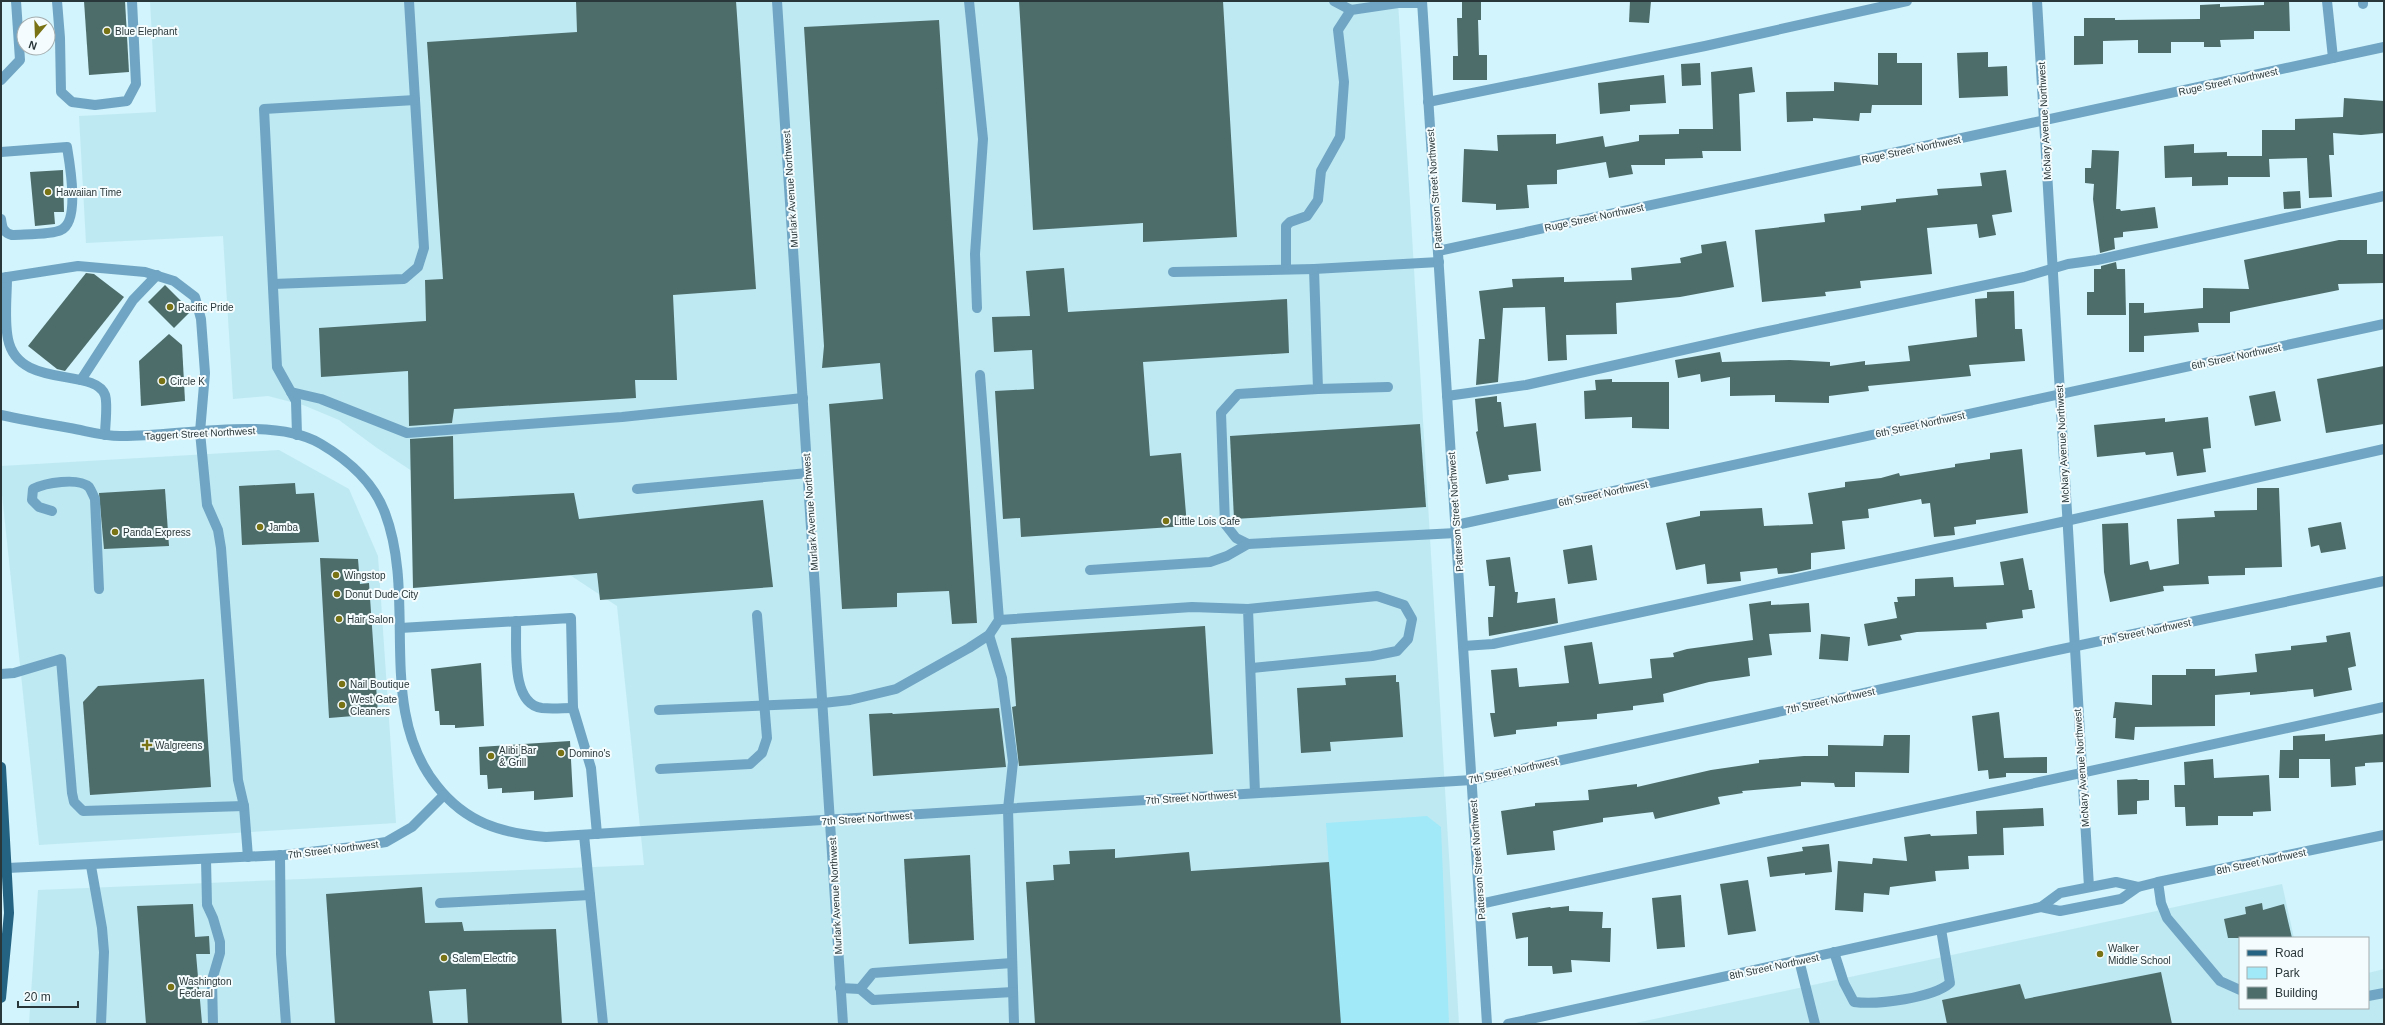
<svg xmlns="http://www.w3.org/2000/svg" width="2385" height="1025" font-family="Arial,sans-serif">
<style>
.built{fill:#bee9f3}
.green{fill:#a1e9f8}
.building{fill:#4d6d6b}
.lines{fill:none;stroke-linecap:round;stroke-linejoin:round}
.service{stroke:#70a5c3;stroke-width:10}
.minor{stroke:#70a5c3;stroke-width:10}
.primary{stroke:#246382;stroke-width:10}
.poi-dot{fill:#797316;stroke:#f5fcfd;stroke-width:1.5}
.labels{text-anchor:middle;stroke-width:4;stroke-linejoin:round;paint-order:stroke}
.poi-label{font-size:10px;fill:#2a373a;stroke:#f5fcfd;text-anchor:start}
.street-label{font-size:10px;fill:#2a373a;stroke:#f5fcfd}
</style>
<rect width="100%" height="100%" fill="#d2f4fc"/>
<g class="built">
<path d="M150 1H1398L1459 1024H29L38 890 644 865 617 606 377 448 339 420 303 405 268 396 233 399 223 236 86 243 79 116 156 112Z"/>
<path d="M279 450 349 489 378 556 396 823 39 845 1 485V466Z"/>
<path d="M2282 884 2294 938H2240V1008H2368V973L2384 969V1024H1631Z"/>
</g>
<path class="green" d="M1427 816 1441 827 1449 1024H1340L1326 823Z"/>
<g class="building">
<path d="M84 1H125L129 72 89 75Z"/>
<path d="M576 1H736L756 289 673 295 677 380H635L636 398 454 409 452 423 409 426 408 371 321 377 319 328 426 321 425 280 443 279 427 42 577 32Z"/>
<path d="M1019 1H1223L1237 237 1143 242V223L1033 230Z"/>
<path d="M1462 1H1481V20H1478L1479 55H1487V80H1453V56H1458L1457 18H1462Z"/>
<path d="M1630 1H1651L1649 23 1629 22Z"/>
<path d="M2264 1H2289L2290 31H2254V39L2220 40 2221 47H2204V42H2171V53H2138V40L2103 41V64L2074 65V36H2084V18H2115V20L2200 19V5L2220 4V7L2264 5Z"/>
<path d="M939 20 977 623 952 624 949 591 897 593V607L842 609 829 404 883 399 880 363 822 368 824 346 804 27Z"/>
<path d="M1988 52V67L2007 66 2008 96 1959 98 1957 53Z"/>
<path d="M1878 53H1897V63H1922V105H1872L1871 113H1860L1859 121 1813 118V121L1787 122 1786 92 1834 91V82L1878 85Z"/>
<path d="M1700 63 1701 85 1682 86 1681 64Z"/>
<path d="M1752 67 1755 92 1739 94 1741 151H1702L1703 158 1665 159V165H1631L1633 174 1609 178 1606 162 1557 170V184L1527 185 1529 208 1496 210V204L1462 202 1464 149 1498 151 1497 135 1556 134V144L1603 136 1605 147 1639 141V135L1679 134V129H1713L1711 72Z"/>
<path d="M1664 75 1666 103 1630 105V111L1600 114 1598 83Z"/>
<path d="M2344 98 2384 101V133L2361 135 2333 133 2334 155H2329L2332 197 2309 198 2307 158 2269 159 2270 177H2228V185L2192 186V177L2165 178 2164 146 2194 144V153L2227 152V156H2262V130H2295V119L2343 117Z"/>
<path d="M2092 150 2119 151 2116 209H2120L2121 211 2155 207 2158 228 2123 232V237L2114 238 2115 249 2100 253 2093 199 2094 184 2085 183V168H2091Z"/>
<path d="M63 170 64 212H54L55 224 35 226 30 172Z"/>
<path d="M2006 170 2012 212 1992 215 1996 235 1979 238 1977 224 1927 228 1932 274 1860 281 1861 288 1825 292 1826 296 1762 302 1755 230 1825 222 1824 214 1861 210V206L1896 202V199L1938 195 1937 189 1982 186 1980 173Z"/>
<path d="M2300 191 2301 208 2284 209 2283 192Z"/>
<path d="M2339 240H2367V254H2384V283L2338 284 2339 290 2230 312V323H2198L2199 332 2144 336V352H2129V303H2144V313L2203 308V288L2249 289 2244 260Z"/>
<path d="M1726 241 1734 287 1680 297 1616 303 1617 334 1566 335 1567 360 1548 361 1545 307 1503 308 1498 382 1476 385 1479 339H1485L1479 291 1513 287 1512 279 1564 277V282L1632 280 1631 268 1681 263 1680 258 1702 253 1701 245Z"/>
<path d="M2116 262 2117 269H2125L2126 315H2087V292H2094V269H2101V266Z"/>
<path d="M1064 268 1068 312 1287 299 1289 353 1143 362 1150 456 1181 453 1187 526 1021 537 1020 518 1003 519 995 391 1034 389 1032 350 994 352 992 317 1030 316 1026 271Z"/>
<path d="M86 273 94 274 124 297 65 371 57 369 28 346Z"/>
<path d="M165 285 191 311 174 328 148 302Z"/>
<path d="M2014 291 2015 329H2022L2025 361 1969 365 1971 376 1868 386 1869 391 1829 396V403L1775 402V395L1730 396V377L1701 382 1700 374 1678 378 1675 360 1720 352 1722 362 1790 360 1830 362V366L1865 361V365L1910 361 1908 346 1977 337 1975 299 1987 298V292Z"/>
<path d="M169 334 182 345 185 401 141 406 139 361Z"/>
<path d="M2384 366V424L2326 433 2317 379Z"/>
<path d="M1612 379V382H1669V429L1632 428V417L1585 419 1584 391 1596 390 1595 380Z"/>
<path d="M2275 391 2281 421 2255 426 2249 396Z"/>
<path d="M1497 396V402H1501L1504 427 1536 423 1541 471 1508 475 1509 480 1486 484 1476 432 1478 431 1475 399Z"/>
<path d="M2208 417 2211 448 2203 449 2206 472 2177 476 2173 452 2146 455 2145 452 2097 457 2094 425 2165 418V422Z"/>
<path d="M1420 424 1426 507 1234 519 1230 436Z"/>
<path d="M453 436 454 499 574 493 579 519 763 500 773 587 600 600 597 573 413 588 410 439Z"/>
<path d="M2022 449 2028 513 1976 520V524L1954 527 1955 535 1934 537 1930 503 1922 504 1921 499 1868 509 1869 518 1842 521 1845 549 1811 553V569L1792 573 1778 574 1777 568 1740 572 1741 581 1707 584 1705 564 1676 570 1666 523 1700 516V511L1762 508 1764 526 1813 524 1808 493 1845 487V482L1881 478 1899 473 1900 476 1955 467V464L1990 459V453Z"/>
<path d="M295 483 296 494 314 493 319 542 242 545 239 486Z"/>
<path d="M2257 488H2279L2282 567 2245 568V575L2208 576 2209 584 2163 586 2164 591 2110 602 2104 572 2102 524 2128 523 2130 565 2148 561 2150 570 2179 564 2177 519 2215 517 2214 511 2257 510Z"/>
<path d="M165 489 169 546 104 549 99 493Z"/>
<path d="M2341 522 2346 549 2321 553 2319 545 2311 547 2308 528Z"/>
<path d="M1592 545 1597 580 1568 584 1563 550Z"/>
<path d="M1510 557 1515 592H1518L1517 603 1555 598 1558 623 1489 636 1488 617H1493L1495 586H1489L1486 560Z"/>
<path d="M320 558 358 559 360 584 369 583 378 714 329 718Z"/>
<path d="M2023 558 2029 590H2032L2035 608 2022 610 2023 618 1986 623 1987 629 1917 632 1900 635 1902 640 1868 646 1864 624 1897 618 1894 602H1898L1897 597 1915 596V579L1953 577 1954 587 2004 585 2000 562Z"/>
<path d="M1771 601V605L1809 603 1811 632 1769 634 1772 655 1748 658 1750 676 1709 682 1663 694 1664 702 1633 706V710L1597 714V719L1557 722V726L1516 730V734L1494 737 1490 713H1495L1491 670 1517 668 1519 687 1569 683 1564 646 1592 642 1599 684 1652 678 1650 659 1674 657 1673 653 1687 649 1753 640 1749 604Z"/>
<path d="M1205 626 1213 754 1019 766 1012 707 1016 706 1011 638Z"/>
<path d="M2350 632 2356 666 2348 668 2352 690 2314 697 2313 689 2250 695V692L2215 695V726L2135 727 2134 740 2115 738 2116 718H2113L2115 702 2152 705V675H2186V669H2215V676L2257 672 2255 654 2291 650V646L2327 642 2326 636Z"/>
<path d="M1821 634 1850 637 1848 661 1819 659Z"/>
<path d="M481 663 484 726 455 728V725H440L439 711H435L431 669Z"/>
<path d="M1396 675V682H1399L1403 737 1330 742 1331 751 1301 753 1297 688 1346 685 1345 678Z"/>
<path d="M204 679 211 787 90 795 83 702 98 686Z"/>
<path d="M999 708 1006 767 873 776 869 714 892 713 893 714Z"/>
<path d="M1999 712 2004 758 2047 757V773H2006V777L1989 779 1988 770 1978 771 1972 716Z"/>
<path d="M2325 734V741L2384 734V762L2365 763V766L2355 767 2356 785 2348 786 2331 787 2330 759H2299V778H2279L2280 750H2293V736Z"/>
<path d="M1884 735H1910L1909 773 1855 772V787H1835L1834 783 1801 782V786L1742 791 1743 793 1718 797 1720 804 1655 819 1653 812 1603 818V822L1553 831 1555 850 1507 855 1501 811 1535 806V803L1589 800 1588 790 1637 784V787L1711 770 1759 763V760L1804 756H1828V745L1883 746Z"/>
<path d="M570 741 573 797 534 800V791L502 793V788L488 789 487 775H480L479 747Z"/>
<path d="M2213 759 2214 778 2269 775 2271 811 2253 812V816H2218V825L2186 826 2185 807H2175L2174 785H2185L2184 762Z"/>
<path d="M2138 779 2137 780H2149V800L2137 801V814L2118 815 2117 780Z"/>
<path d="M2043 808 2044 826 2003 828 2004 855 1968 856 1969 869 1935 871 1936 881 1890 887 1889 895 1864 893 1863 912 1835 910 1838 861 1872 864 1873 858 1907 861 1904 837 1930 834 1931 836 1977 834 1976 811Z"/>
<path d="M1829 844 1832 872 1805 875V873L1770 877 1767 857 1803 851 1802 847Z"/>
<path d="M1115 849V858L1189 852 1191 871 1329 862 1341 1024H1035L1026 882 1054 880 1053 865 1070 864 1069 851Z"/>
<path d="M970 855 974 940 909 944 904 859Z"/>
<path d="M1748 880 1756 931 1728 935 1720 884Z"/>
<path d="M422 887 425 923 462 922 464 931 556 929 562 1024H468L466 989 429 991 433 1024H335L326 894Z"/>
<path d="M1681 895 1685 947 1657 949 1652 898Z"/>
<path d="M2262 903 2263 910 2284 904 2292 938H2228L2224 919 2246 914 2245 907Z"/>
<path d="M193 904 195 937 209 936 210 954H196L202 1023 146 1024 137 906Z"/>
<path d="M1569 906V911L1603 912 1602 928H1611L1610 962 1571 960 1572 972 1553 974 1552 966H1528V937L1516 939 1512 913 1550 907 1551 908Z"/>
<path d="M2161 972 2172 1024H1947L1942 1000 2020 984 2025 999Z"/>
</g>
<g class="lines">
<g class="service">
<path d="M57 1 60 38 61 92 72 102 95 105 127 101 136 84 132 1"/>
<path d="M969 1 983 139 975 254 977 308"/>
<path d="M1334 1 1351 10"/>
<path d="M2327 1 2333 58"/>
<path d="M2363 1V4"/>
<path d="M1 80 20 60 16 1"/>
<path d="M1428 102 1705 46 1907 1"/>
<path d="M1 152 67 147C70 165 80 222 61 230 51 235 24 234 12 235 3 233 2 227 1 219"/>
<path d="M1439 262 1314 269 1318 389 1238 394 1221 413 1225 524 1236 538 1248 544 1456 533"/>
<path d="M1286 269V226L1290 222 1307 216 1318 200 1321 171 1340 137 1344 82 1338 30 1351 10 1398 3H1422"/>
<path d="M1173 272 1314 269"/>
<path d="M7 277C7 297 4 320 8 339 18 390 95 367 105 395 108 404 105 425 105 435"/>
<path d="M1 278 78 266 145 272 174 281 195 297 201 319 205 373 200 432 207 505 218 530 221 548 238 780 244 806 248 857"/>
<path d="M273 284 404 279 418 267 424 248 409 1"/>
<path d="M81 380 133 300 157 275"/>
<path d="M1318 389 1388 387"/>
<path d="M291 392 321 399 407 433 622 417 803 398"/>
<path d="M1447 396 1526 385 1759 333 2024 277 2068 264 2097 260 2384 196"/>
<path d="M297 435 296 401 277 367 264 109 415 100"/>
<path d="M637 489 808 473"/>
<path d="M52 511 39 507 32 500 33 489C45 483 78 477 89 487 91 490 93 495 95 499L99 589"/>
<path d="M1090 570 1210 562 1227 556 1248 544"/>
<path d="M1248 609 1377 596 1404 605 1412 619 1408 639 1397 651 1372 656 1252 668"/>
<path d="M999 620 1192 607 1248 609 1255 793"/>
<path d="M516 621C517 645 510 704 542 708 552 709 563 708 573 708"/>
<path d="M400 628 571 618 573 708 591 768 597 834"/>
<path d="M989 635 1002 678 1013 762 1008 809 1014 1024"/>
<path d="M1463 646 1493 644 2066 521 2384 449"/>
<path d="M1 674 14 673 61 659 72 793 74 802 83 811 244 806"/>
<path d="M659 710 823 703 850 700 896 689 969 648 989 635 999 620 980 375"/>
<path d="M660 769 750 764 762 753 767 738 757 615"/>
<path d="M584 835 603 1024"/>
<path d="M280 855 281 954 286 1024"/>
<path d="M206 859 207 905 213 918 220 942V953L212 980 213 1024"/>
<path d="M91 866 102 928 104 952 101 1024"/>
<path d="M2158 882 2161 903 2167 918 2220 981 2240 990"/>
<path d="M440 903 590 895"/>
<path d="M1480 904 2384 707"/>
<path d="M1834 952 1844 983 1854 1002C1878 1005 1933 998 1950 983L1941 929"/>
<path d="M1799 960 1815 1024"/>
<path d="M840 988 860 989 873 1000 1013 992"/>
<path d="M860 989 873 973 1012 963"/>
<path d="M2368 996 2384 993"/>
</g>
<g class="minor">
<path d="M777 1 843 1024"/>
<path d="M1422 1 1487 1024"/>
<path d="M2037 1 2089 887"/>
<path d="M1438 251 2384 47"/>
<path d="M1 415C24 420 47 424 70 428 87 431 103 436 120 436 177 437 272 415 321 444 348 460 374 483 385 513 418 600 375 709 437 786 466 823 501 833 546 837L1472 780 2048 652 2384 581"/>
<path d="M1456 525 2384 324"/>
<path d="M7 868 284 855 361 846 386 842 412 827 444 795"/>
<path d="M2041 907 2060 893 2116 882 2138 887"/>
<path d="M1508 1024 2041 907 2060 911 2121 899 2138 887 2158 882 2384 835"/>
</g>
<path class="primary" d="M1 767 9 913 1 998"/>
</g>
<g class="poi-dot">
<circle cx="107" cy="31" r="4"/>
<circle cx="48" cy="192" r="4"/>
<circle cx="170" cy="307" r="4"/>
<circle cx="162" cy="381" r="4"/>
<circle cx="1166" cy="521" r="4"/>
<circle cx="260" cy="527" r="4"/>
<circle cx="115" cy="532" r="4"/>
<circle cx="336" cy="575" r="4"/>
<circle cx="337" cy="594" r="4"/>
<circle cx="339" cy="619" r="4"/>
<circle cx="342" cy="684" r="4"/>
<circle cx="342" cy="705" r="4"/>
<path d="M145 739h4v4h4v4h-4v4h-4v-4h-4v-4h4z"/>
<circle cx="561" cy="753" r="4"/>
<circle cx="491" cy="756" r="4"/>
<circle cx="2100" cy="954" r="4"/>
<circle cx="444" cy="958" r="4"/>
<circle cx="171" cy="987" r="4"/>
</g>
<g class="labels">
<g class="poi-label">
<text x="115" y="35">Blue Elephant</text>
<text x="56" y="196">Hawaiian Time</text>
<text x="178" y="311">Pacific Pride</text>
<text x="170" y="385">Circle K</text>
<text x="1174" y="525">Little Lois Cafe</text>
<text x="268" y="531">Jamba</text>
<text x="123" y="536">Panda Express</text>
<text x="344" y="579">Wingstop</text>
<text x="345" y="598">Donut Dude City</text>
<text x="347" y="623">Hair Salon</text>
<text x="350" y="688">Nail Boutique</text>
<text x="350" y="703">West Gate<tspan x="350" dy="12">Cleaners</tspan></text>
<text x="155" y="749">Walgreens</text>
<text x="499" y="754">Alibi Bar<tspan x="499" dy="12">&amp; Grill</tspan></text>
<text x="569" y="757">Domino's</text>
<text x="2108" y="952">Walker<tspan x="2108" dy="12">Middle School</tspan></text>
<text x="452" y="962">Salem Electric</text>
<text x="179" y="985">Washington<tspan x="179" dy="12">Federal</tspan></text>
</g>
<g class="street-label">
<text transform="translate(2228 81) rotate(-12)" y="4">Ruge Street Northwest</text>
<text transform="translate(2044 121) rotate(-93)" y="4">McNary Avenue Northwest</text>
<text transform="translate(1911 149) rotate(-12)" y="4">Ruge Street Northwest</text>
<text transform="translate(790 189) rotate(-94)" y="4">Murlark Avenue Northwest</text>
<text transform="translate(1434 189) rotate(-94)" y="4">Patterson Street Northwest</text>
<text transform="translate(1594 217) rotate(-12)" y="4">Ruge Street Northwest</text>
<text transform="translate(2236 356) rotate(-12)" y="4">6th Street Northwest</text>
<text transform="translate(1920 424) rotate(-12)" y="4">6th Street Northwest</text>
<text transform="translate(200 433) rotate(-3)" y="4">Taggert Street Northwest</text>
<text transform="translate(2062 444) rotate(-93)" y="4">McNary Avenue Northwest</text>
<text transform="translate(1603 493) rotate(-12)" y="4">6th Street Northwest</text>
<text transform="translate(810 512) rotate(-94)" y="4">Murlark Avenue Northwest</text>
<text transform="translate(1455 512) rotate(-94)" y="4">Patterson Street Northwest</text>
<text transform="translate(2146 631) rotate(-12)" y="4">7th Street Northwest</text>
<text transform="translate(1830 700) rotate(-12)" y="4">7th Street Northwest</text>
<text transform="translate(2081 768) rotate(-94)" y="4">McNary Avenue Northwest</text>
<text transform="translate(1513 770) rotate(-12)" y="4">7th Street Northwest</text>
<text transform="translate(1191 797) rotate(-4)" y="4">7th Street Northwest</text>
<text transform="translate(867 818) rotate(-4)" y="4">7th Street Northwest</text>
<text transform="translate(333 849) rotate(-7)" y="4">7th Street Northwest</text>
<text transform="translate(1477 860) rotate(-94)" y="4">Patterson Street Northwest</text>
<text transform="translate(2261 861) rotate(-12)" y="4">8th Street Northwest</text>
<text transform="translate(835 896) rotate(-93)" y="4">Murlark Avenue Northwest</text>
<text transform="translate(1774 966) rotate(-12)" y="4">8th Street Northwest</text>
</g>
</g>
<rect width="2385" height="1025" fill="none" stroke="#2a373a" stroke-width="4"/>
<rect x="2239" y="937" width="130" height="72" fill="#f5fcfd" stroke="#a4adaf"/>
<rect x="2247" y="950" width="20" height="6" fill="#246382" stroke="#a4adaf"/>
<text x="2275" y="957" font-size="12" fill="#2a373a">Road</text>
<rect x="2247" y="967" width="20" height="12" fill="#a1e9f8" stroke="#a4adaf"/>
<text x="2275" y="977" font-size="12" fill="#2a373a">Park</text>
<rect x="2247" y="987" width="20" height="12" fill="#4d6d6b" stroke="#a4adaf"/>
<text x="2275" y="997" font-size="12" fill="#2a373a">Building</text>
<g transform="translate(36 36) rotate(199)"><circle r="19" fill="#f5fcfd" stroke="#a4adaf"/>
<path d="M0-3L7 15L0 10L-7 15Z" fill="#797316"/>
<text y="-6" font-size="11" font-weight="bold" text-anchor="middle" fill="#2a373a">N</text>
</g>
<path d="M18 1001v6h60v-6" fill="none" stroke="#2a373a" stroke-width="2"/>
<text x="24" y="1001" font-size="12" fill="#2a373a" stroke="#f5fcfd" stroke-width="3" paint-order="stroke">20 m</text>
</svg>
